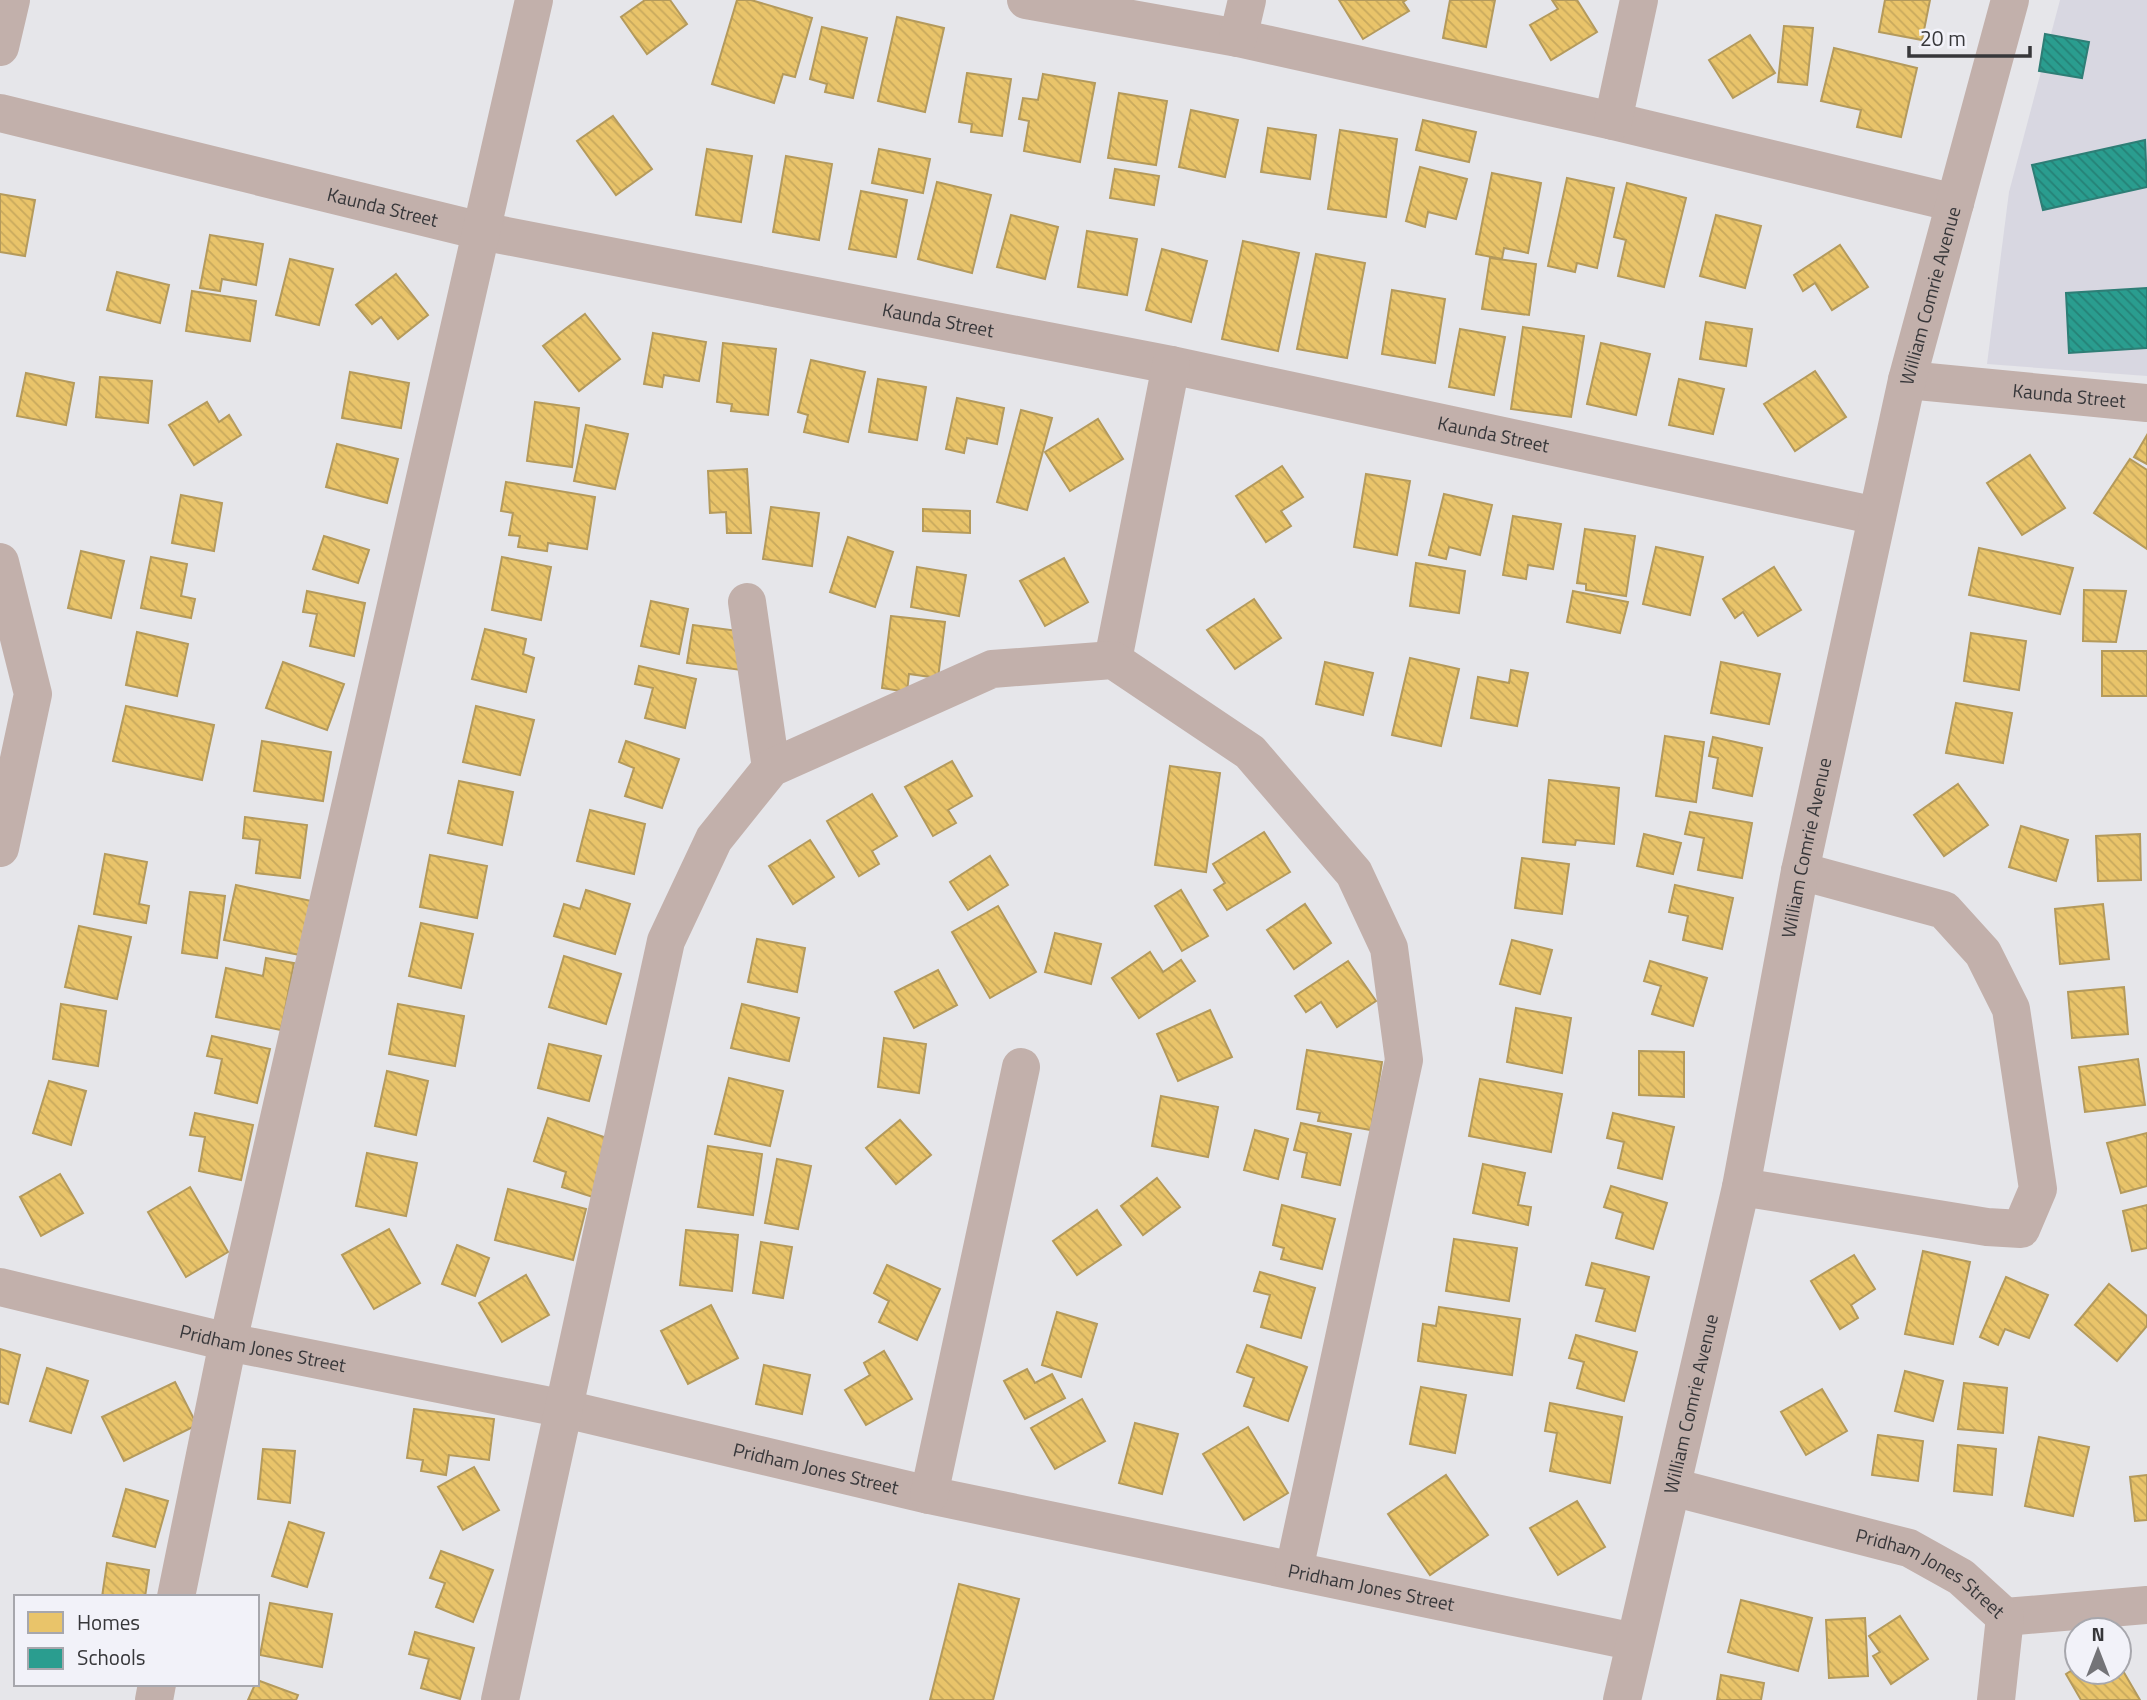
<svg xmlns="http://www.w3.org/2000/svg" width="2147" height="1700" font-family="'Titillium Web',sans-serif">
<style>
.built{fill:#d8d7e1}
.homes{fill:url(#homes-back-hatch);stroke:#b49a5c;stroke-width:2}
.schools{fill:url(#schools-back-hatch);stroke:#2e7e76;stroke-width:2}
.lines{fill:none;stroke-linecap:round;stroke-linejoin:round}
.minor{stroke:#c2b0ab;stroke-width:38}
.labels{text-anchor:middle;stroke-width:7;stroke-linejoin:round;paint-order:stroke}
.street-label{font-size:19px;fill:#37373a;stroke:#f2f2f9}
</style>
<defs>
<pattern id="homes-back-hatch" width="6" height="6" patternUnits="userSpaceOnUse" patternTransform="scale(1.75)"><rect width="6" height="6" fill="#e9c46a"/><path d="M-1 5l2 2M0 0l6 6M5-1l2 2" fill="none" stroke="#c8a95d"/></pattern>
<pattern id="schools-back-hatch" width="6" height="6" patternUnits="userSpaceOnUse" patternTransform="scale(1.75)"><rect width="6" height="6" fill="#2a9d8f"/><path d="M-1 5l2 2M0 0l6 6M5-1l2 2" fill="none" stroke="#258176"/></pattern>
</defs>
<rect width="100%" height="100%" fill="#e6e6ea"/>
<path class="built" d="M2060 0H2147V376L1987 364 2009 192Z"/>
<g class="homes">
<path d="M645 0H670L687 24 647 54 621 17Z"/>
<path d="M737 0H751L812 18 795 77 783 74 774 103 712 84Z"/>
<path d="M1339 0H1406L1403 2 1409 11 1363 39Z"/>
<path d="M1450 0H1495L1486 47 1443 38Z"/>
<path d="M1552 0H1577L1597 32 1551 60 1530 25 1558 9Z"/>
<path d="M1885 0H1930L1922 40 1879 32Z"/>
<path d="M897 17 944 28 925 112 878 101Z"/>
<path d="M1784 26 1813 28 1807 85 1778 82Z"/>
<path d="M822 27 867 38 853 98 825 92 827 84 810 79Z"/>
<path d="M1750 35 1775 73 1733 98 1709 60Z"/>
<path d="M1834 48 1917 68 1901 137 1857 127 1861 110 1821 101Z"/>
<path d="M967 73 1011 79 1002 136 971 132 972 124 959 122Z"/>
<path d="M1043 74 1095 83 1080 162 1024 151 1029 121 1019 119 1023 98 1038 100Z"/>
<path d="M1119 93 1167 101 1156 165 1108 158Z"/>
<path d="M1191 110 1238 120 1225 177 1179 167Z"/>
<path d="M613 116 652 169 616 195 577 141Z"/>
<path d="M1423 120 1476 132 1469 162 1416 150Z"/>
<path d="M1268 128 1316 135 1310 179 1261 172Z"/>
<path d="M1340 130 1397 139 1386 217 1328 209Z"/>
<path d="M707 149 752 156 741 222 696 215Z"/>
<path d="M879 149 930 159 923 193 872 183Z"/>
<path d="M786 156 832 164 819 240 773 232Z"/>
<path d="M1420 167 1467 179 1456 219 1428 212 1425 227 1406 221Z"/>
<path d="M1115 169 1159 176 1154 205 1110 198Z"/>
<path d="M1492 173 1541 183 1528 253 1504 248 1502 259 1476 254Z"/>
<path d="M1567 178 1614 188 1597 268 1577 263 1575 272 1548 266Z"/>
<path d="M937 182 991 195 972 273 918 259Z"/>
<path d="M1627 183 1686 198 1664 287 1618 276 1626 240 1614 237Z"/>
<path d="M861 191 907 200 896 257 849 249Z"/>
<path d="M0 194 35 200 25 256 0 252Z"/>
<path d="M1011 215 1058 227 1045 279 997 267Z"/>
<path d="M1716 215 1761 226 1745 288 1700 276Z"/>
<path d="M1087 231 1137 239 1127 295 1078 287Z"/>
<path d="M210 235 263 244 256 285 222 279 220 291 200 288Z"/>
<path d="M1243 241 1299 253 1278 351 1222 339Z"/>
<path d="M1840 245 1868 287 1832 310 1815 283 1803 291 1794 275Z"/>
<path d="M1162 249 1207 261 1191 322 1146 310Z"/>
<path d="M1316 254 1365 263 1347 358 1297 349Z"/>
<path d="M1490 258 1536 264 1529 315 1482 309Z"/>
<path d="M290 259 333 269 319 325 276 315Z"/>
<path d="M117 272 169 285 160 323 107 310Z"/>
<path d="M396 274 428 315 398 339 381 317 372 324 356 305Z"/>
<path d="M1392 290 1445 299 1435 363 1382 354Z"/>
<path d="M192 291 256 301 250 341 186 331Z"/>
<path d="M585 314 620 359 579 391 543 346Z"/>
<path d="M1706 322 1752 329 1746 366 1700 359Z"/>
<path d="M1523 327 1584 336 1571 417 1511 409Z"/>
<path d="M1460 329 1505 337 1494 395 1449 387Z"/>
<path d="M653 333 706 342 699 381 664 375 662 387 644 384Z"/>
<path d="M723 343 776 349 768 415 731 411 732 404 717 402Z"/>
<path d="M1601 343 1650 354 1636 415 1587 404Z"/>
<path d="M811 360 865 372 848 442 804 432 808 415 798 412Z"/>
<path d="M1815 371 1846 417 1795 451 1764 404Z"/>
<path d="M350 372 409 383 401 428 342 418Z"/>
<path d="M26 373 74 383 66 425 17 416Z"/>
<path d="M100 377 152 381 148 423 96 417Z"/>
<path d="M878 379 926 387 917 440 869 432Z"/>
<path d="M1679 379 1724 389 1713 434 1669 425Z"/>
<path d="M957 398 1004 408 997 444 967 438 964 453 946 449Z"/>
<path d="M207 402 219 422 229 415 241 435 194 465 169 425Z"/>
<path d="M535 402 579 408 572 467 527 461Z"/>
<path d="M1021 410 1052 418 1027 510 997 502Z"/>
<path d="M1098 419 1123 459 1070 491 1045 452Z"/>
<path d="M586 425 628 434 615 489 574 481Z"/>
<path d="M2147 435V464L2134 457Z"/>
<path d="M337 444 398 459 387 503 326 487Z"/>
<path d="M2030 455 2065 508 2022 535 1987 483Z"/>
<path d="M2130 459 2147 470V549L2094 513Z"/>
<path d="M1282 466 1303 497 1281 511 1291 526 1266 542 1236 496Z"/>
<path d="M747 469 751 533H727L726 512 710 513 708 471Z"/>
<path d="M1366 474 1410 481 1397 555 1354 547Z"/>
<path d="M506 482 595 497 587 549 548 543 547 551 518 547 520 536 509 535 513 513 501 511Z"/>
<path d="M1444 494 1492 505 1480 555 1449 547 1446 559 1429 555Z"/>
<path d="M181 495 222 503 214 551 172 543Z"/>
<path d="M771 507 819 513 812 566 763 559Z"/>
<path d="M923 509 970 511V533L923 531Z"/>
<path d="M1513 516 1561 524 1553 569 1528 565 1526 579 1503 575Z"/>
<path d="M1585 529 1635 536 1626 596 1586 590V584L1577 583Z"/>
<path d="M324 536 369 550 358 583 313 569Z"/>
<path d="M848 537 893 552 875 607 830 592Z"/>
<path d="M1656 547 1703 557 1690 615 1643 604Z"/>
<path d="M1979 548 2073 568 2060 614 1969 595Z"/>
<path d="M81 551 124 561 111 618 68 608Z"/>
<path d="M151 557 187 564 181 596 195 599 191 618 141 608Z"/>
<path d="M502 557 551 567 541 620 492 610Z"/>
<path d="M1064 558 1088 602 1045 626 1020 581Z"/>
<path d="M1416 563 1465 571 1459 613 1410 606Z"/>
<path d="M917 567 966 575 959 616 911 607Z"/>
<path d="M1774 567 1801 610 1758 636 1743 612 1735 618 1723 599Z"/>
<path d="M2084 590 2126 591 2116 642 2083 641Z"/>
<path d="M307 591 365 603 354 656 310 646 317 614 303 612Z"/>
<path d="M1573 591 1628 602 1620 633 1567 622Z"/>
<path d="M1254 599 1281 638 1235 669 1207 630Z"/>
<path d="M651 601 688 609 679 654 641 646Z"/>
<path d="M891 616 945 622 938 678 909 674 907 692 882 688Z"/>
<path d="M693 625 746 632 741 670 687 663Z"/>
<path d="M485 629 526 639 523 654 534 658 526 692 472 679Z"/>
<path d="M137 632 188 644 177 696 126 685Z"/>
<path d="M1971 633 2026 641 2019 690 1964 681Z"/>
<rect x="2102" y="651" width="45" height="45"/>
<path d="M1410 658 1459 669 1441 746 1392 735Z"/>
<path d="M283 662 344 684 327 730 266 708Z"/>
<path d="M1325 662 1373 673 1363 715 1316 704Z"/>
<path d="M1721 662 1780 674 1769 724 1711 713Z"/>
<path d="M639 666 696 679 685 728 645 718 653 688 635 684Z"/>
<path d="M1511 670 1528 673 1517 726 1471 718 1478 677 1509 683Z"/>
<path d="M1956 703 2012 713 2003 763 1946 753Z"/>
<path d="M126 706 214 725 202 780 113 761Z"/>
<path d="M476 706 534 720 520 775 463 762Z"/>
<path d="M1665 736 1704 742 1696 802 1656 796Z"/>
<path d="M1713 737 1762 748 1752 796 1713 788 1718 758 1709 756Z"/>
<path d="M262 741 331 752 323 801 254 791Z"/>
<path d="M626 741 679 759 662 808 625 796 634 768 619 762Z"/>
<path d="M952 761 972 796 948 810 956 823 933 836 905 787Z"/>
<path d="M1170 766 1220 773 1206 872 1155 865Z"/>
<path d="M1549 780 1619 788 1614 844 1576 840 1575 845 1543 842Z"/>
<path d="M459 781 513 792 502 845 448 833Z"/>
<path d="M1958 784 1988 825 1944 856 1914 815Z"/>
<path d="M872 794 897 836 872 851 879 864 859 876 827 821Z"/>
<path d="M590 810 645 824 634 874 577 861Z"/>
<path d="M1690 812 1752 823 1742 878 1698 870 1704 838 1685 834Z"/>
<path d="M245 817 307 825 300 878 256 873 260 840 243 838Z"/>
<path d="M2021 826 2068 840 2056 881 2009 867Z"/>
<path d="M1264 832 1290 872 1227 910 1214 890 1225 883 1213 864Z"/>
<path d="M1644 834 1681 843 1673 874 1637 866Z"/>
<path d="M2140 834 2141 880 2098 881 2096 836Z"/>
<path d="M810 840 834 877 793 904 769 866Z"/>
<path d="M105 854 147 862 139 904 149 906 146 923 94 914Z"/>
<path d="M430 855 487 866 477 918 420 907Z"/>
<path d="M990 856 1008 885 968 910 950 882Z"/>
<path d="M1522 858 1569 864 1562 914 1515 908Z"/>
<path d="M236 885 316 902 305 956 224 940Z"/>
<path d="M1675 885 1733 898 1722 949 1683 940 1688 916 1669 912Z"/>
<path d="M586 890 630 904 615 954 554 936 564 904 580 909Z"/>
<path d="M1181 890 1208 936 1182 951 1155 906Z"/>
<path d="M190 892 225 896 217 958 182 953Z"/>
<path d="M1305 904 1331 943 1294 969 1267 930Z"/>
<path d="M2103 904 2109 959 2060 964 2055 909Z"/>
<path d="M998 906 1036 972 990 998 952 932Z"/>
<path d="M421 923 473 934 461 988 409 976Z"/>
<path d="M79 926 131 937 117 999 65 987Z"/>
<path d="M1055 933 1101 944 1091 984 1045 972Z"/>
<path d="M757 939 805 948 797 992 748 982Z"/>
<path d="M1512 940 1552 950 1540 994 1500 984Z"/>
<path d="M1150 952 1163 972 1181 960 1195 981 1139 1018 1112 978Z"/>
<path d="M564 956 621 974 606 1024 549 1007Z"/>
<path d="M266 958 294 963 281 1030 216 1017 226 968 263 976Z"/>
<path d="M1348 961 1376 1001 1337 1027 1321 1002 1306 1012 1295 996Z"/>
<path d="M1650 961 1707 978 1693 1026 1652 1014 1661 986 1644 981Z"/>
<path d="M938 970 957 1005 914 1028 895 992Z"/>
<path d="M2124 987 2128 1034 2072 1038 2068 992Z"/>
<path d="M61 1004 106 1011 98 1066 53 1059Z"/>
<path d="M398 1004 464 1016 455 1066 389 1054Z"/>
<path d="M742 1004 799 1018 789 1061 731 1048Z"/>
<path d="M1516 1008 1571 1018 1562 1073 1507 1062Z"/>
<path d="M1210 1010 1232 1057 1178 1081 1157 1034Z"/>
<path d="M212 1036 270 1049 257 1103 215 1093 222 1059 207 1056Z"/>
<path d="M884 1038 926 1044 919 1093 878 1087Z"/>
<path d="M549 1044 601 1056 589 1101 538 1088Z"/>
<path d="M1307 1050 1382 1062 1371 1130 1318 1121 1320 1113 1297 1109Z"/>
<path d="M1639 1051 1684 1052V1097L1639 1095Z"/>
<path d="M2138 1059 2145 1105 2085 1112 2079 1067Z"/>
<path d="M387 1071 428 1081 416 1135 375 1126Z"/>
<path d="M729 1078 783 1091 770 1146 715 1134Z"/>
<path d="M1480 1079 1562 1094 1551 1152 1469 1136Z"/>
<path d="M49 1081 86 1091 71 1145 33 1133Z"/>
<path d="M1161 1096 1218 1107 1208 1157 1152 1146Z"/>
<path d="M195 1113 253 1125 241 1180 199 1171 205 1137 190 1135Z"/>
<path d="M1613 1113 1674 1127 1662 1179 1618 1168 1624 1142 1607 1138Z"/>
<path d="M548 1118 619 1142 599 1199 562 1187 566 1172 534 1161Z"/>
<path d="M900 1120 931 1155 896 1184 866 1148Z"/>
<path d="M1301 1123 1351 1134 1340 1185 1302 1177 1307 1153 1294 1150Z"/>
<path d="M1255 1130 1288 1139 1278 1179 1244 1170Z"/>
<path d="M2147 1133V1186L2121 1193 2107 1143Z"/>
<path d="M708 1146 762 1154 753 1215 698 1207Z"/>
<path d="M367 1153 417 1163 406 1216 356 1206Z"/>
<path d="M777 1159 811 1166 798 1229 765 1223Z"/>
<path d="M1483 1164 1525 1173 1518 1205 1531 1207 1528 1225 1473 1213Z"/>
<path d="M60 1174 83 1213 41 1236 20 1197Z"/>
<path d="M1157 1178 1180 1207 1143 1235 1121 1206Z"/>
<path d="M1611 1186 1667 1203 1653 1249 1616 1238 1623 1213 1604 1207Z"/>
<path d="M190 1187 228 1252 186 1277 148 1212Z"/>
<path d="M508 1189 586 1209 573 1260 495 1240Z"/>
<path d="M1282 1205 1335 1219 1322 1269 1281 1259 1284 1248 1273 1245Z"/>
<path d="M2147 1205V1248L2132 1251 2123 1211Z"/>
<path d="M1097 1210 1121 1245 1077 1275 1053 1241Z"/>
<path d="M389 1229 420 1283 374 1309 342 1255Z"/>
<path d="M686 1230 738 1235 732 1291 680 1285Z"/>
<path d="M1454 1239 1517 1248 1509 1301 1446 1291Z"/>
<path d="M761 1242 792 1247 783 1298 753 1293Z"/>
<path d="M457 1245 489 1258 475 1296 442 1284Z"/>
<path d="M1923 1251 1970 1262 1953 1344 1905 1334Z"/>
<path d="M1854 1255 1875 1289 1851 1305 1858 1318 1840 1329 1811 1281Z"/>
<path d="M1592 1263 1649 1277 1635 1331 1596 1321 1605 1289 1586 1285Z"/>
<path d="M887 1265 940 1289 917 1340 879 1322 889 1301 874 1293Z"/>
<path d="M1260 1272 1315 1288 1301 1338 1261 1327 1270 1295 1254 1291Z"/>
<path d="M526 1275 549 1315 502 1342 479 1303Z"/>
<path d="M2006 1277 2048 1295 2029 1338 2005 1329 1998 1345 1980 1337Z"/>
<path d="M2109 1284 2147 1316V1326L2117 1361 2075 1325Z"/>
<path d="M711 1305 738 1358 688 1384 661 1331Z"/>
<path d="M1439 1307 1520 1319 1512 1375 1418 1361 1423 1324 1436 1326Z"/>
<path d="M1057 1312 1097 1324 1081 1377 1042 1365Z"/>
<path d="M1576 1335 1637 1352 1624 1401 1577 1388 1584 1362 1569 1358Z"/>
<path d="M1247 1345 1307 1367 1288 1421 1244 1406 1254 1378 1237 1372Z"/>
<path d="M0 1349 20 1355 8 1404 0 1402Z"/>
<path d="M884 1351 912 1399 866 1425 845 1390 870 1375 864 1363Z"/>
<path d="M764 1365 810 1375 802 1414 756 1404Z"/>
<path d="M47 1368 88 1381 71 1433 30 1421Z"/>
<path d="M1027 1369 1035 1383 1052 1374 1065 1398 1025 1419 1004 1381Z"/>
<path d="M1905 1371 1943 1381 1933 1421 1895 1411Z"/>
<path d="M175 1382 197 1425 124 1461 102 1417Z"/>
<path d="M1964 1383 2007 1388 2003 1433 1958 1429Z"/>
<path d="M1421 1387 1466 1395 1455 1453 1410 1444Z"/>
<path d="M1822 1389 1847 1431 1806 1455 1781 1412Z"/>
<path d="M1082 1399 1105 1441 1055 1469 1031 1428Z"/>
<path d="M1550 1403 1622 1417 1610 1483 1550 1471 1557 1433 1545 1431Z"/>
<path d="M414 1409 494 1419 489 1460 449 1455 446 1475 421 1471 423 1460 407 1458Z"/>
<path d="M1135 1423 1178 1434 1162 1494 1119 1483Z"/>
<path d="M1248 1427 1288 1493 1244 1520 1203 1454Z"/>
<path d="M1878 1435 1923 1441 1918 1481 1872 1475Z"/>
<path d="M2039 1437 2089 1447 2073 1516 2025 1506Z"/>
<path d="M1958 1445 1996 1449 1992 1495 1954 1491Z"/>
<path d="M263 1449 295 1451 290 1503 258 1499Z"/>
<path d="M474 1467 499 1510 463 1530 438 1487Z"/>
<path d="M1446 1475 1488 1535 1430 1575 1388 1514Z"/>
<path d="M2147 1475V1520L2135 1521 2130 1477Z"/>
<path d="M126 1489 168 1501 155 1547 113 1536Z"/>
<path d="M1577 1501 1605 1547 1558 1575 1530 1528Z"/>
<path d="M289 1522 324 1533 307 1587 272 1576Z"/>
<path d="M441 1551 493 1570 473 1622 436 1607 445 1583 430 1578Z"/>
<path d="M107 1563 149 1570 145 1597H102Z"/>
<path d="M959 1584 1019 1599 993 1700H930Z"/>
<path d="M1741 1600 1812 1618 1798 1671 1728 1652Z"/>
<path d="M270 1603 332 1614 322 1667 260 1655Z"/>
<path d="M1900 1616 1928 1659 1891 1684 1873 1656 1880 1652 1869 1636Z"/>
<path d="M1865 1618 1868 1676 1829 1678 1826 1620Z"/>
<path d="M415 1632 474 1648 460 1699 421 1688 429 1659 409 1654Z"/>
<path d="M2119 1664 2140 1700H2081L2066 1674 2077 1667V1672H2119Z"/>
<path d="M1721 1675 1764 1683 1761 1700H1717Z"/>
<path d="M257 1680 298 1695 296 1700H248Z"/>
</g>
<g class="schools">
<path d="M2045 34 2089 42 2082 78 2039 71Z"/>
<path d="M2145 140 2147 187 2043 210 2032 165Z"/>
<path d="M2147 288V348L2069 353 2066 293Z"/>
</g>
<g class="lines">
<g class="minor">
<path d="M1026 0 1238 38 1613 121 1955 203"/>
<path d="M1238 38 1247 0"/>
<path d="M0 47 11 0"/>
<path id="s1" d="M0 113 481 231 1171 365 1877 516"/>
<path d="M1613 121 1639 0"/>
<path id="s2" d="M1907 380 2147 403"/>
<path d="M0 562 33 694 0 848"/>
<path d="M747 602 771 768"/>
<path d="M1113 660 1171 365"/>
<path d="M1741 1187 1987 1227 2021 1229 2038 1189 2011 1009 1983 953 1944 910 1800 871"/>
<path id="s3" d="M0 1287 228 1342 565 1409 929 1495 1635 1642"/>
<path id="s4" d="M1672 1487 1909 1548 1961 1577 2005 1617 2147 1605"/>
<path d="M929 1495 1021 1067"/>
<path d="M176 1597 228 1342 534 0"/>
<path d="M154 1700 157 1684"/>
<path d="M500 1700 666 941 714 839 771 768 992 669 1113 660 1250 752 1354 873 1389 948 1404 1060 1294 1570"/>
<path id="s5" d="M1622 1700 1741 1187 1800 871 1907 380 2010 0"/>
<path d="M1996 1700 2005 1617"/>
</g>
</g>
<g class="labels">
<g class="street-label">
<text dy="7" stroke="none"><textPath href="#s1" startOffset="394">Kaunda Street</textPath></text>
<text dy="7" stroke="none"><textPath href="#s5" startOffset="1438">William Comrie Avenue</textPath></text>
<text dy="7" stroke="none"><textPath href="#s1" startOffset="961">Kaunda Street</textPath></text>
<text dy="7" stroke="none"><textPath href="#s2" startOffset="163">Kaunda Street</textPath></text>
<text dy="7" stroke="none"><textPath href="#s1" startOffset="1528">Kaunda Street</textPath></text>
<text dy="7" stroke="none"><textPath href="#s5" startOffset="872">William Comrie Avenue</textPath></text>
<text dy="7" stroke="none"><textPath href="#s3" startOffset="270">Pridham Jones Street</textPath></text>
<text dy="7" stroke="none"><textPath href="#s5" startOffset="304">William Comrie Avenue</textPath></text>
<text dy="7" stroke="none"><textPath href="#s3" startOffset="836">Pridham Jones Street</textPath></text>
<text dy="7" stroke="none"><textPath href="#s4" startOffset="275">Pridham Jones Street</textPath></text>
<text dy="7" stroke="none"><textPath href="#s3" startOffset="1404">Pridham Jones Street</textPath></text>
</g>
</g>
<rect x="14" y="1595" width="245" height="91" fill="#f2f2f9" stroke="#a7a7ad" stroke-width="2"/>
<rect x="28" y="1612" width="35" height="21" fill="#e9c46a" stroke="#a7a7ad" stroke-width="2"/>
<text x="77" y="1630" font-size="21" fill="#37373a">Homes</text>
<rect x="28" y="1648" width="35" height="21" fill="#2a9d8f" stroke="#a7a7ad" stroke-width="2"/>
<text x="77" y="1665" font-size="21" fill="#37373a">Schools</text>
<g transform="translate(2098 1651)"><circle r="33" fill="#f2f2f9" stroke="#a7a7ad" stroke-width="2"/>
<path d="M0-5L12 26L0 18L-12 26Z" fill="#747478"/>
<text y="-10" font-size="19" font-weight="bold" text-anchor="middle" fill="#37373a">N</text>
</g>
<path d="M1909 46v10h121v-10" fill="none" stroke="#37373a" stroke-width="3.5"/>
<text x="1920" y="46" font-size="21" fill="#37373a" stroke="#f2f2f9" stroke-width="5" paint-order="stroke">20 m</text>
</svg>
